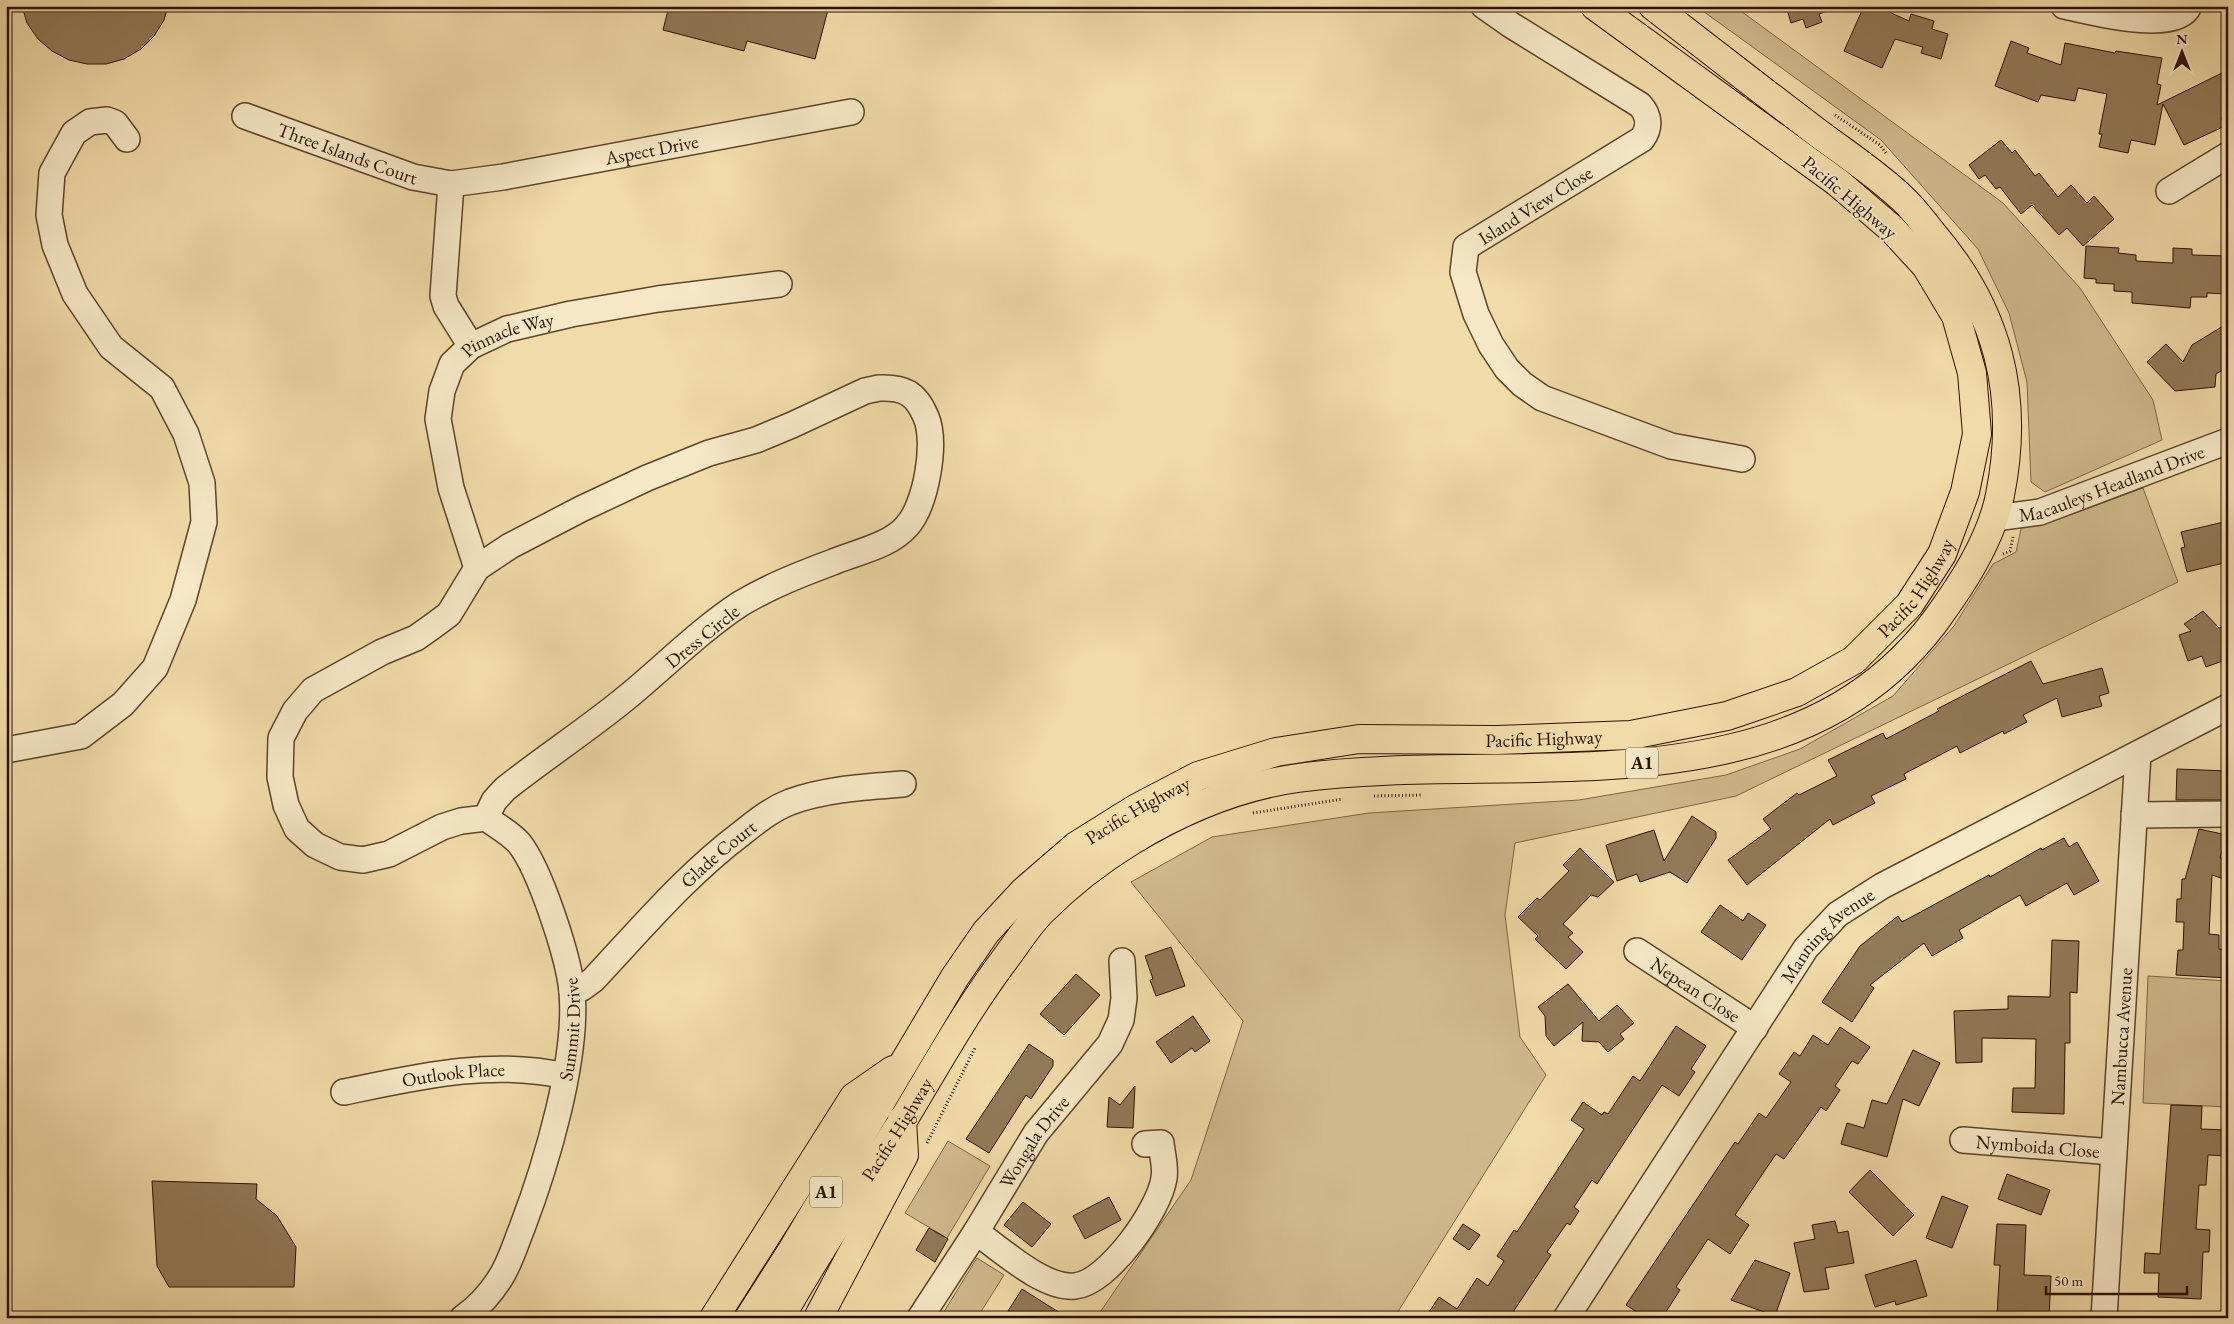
<svg xmlns="http://www.w3.org/2000/svg" width="2234" height="1324" font-family="'EB Garamond',serif">
<style>
.green{fill:#cfb98c;stroke:#7c6546}
.building{fill:#917a58;stroke:#2a1100}
.lines{fill:none;stroke-linecap:round;stroke-linejoin:round}
.minor-casing{stroke:#5c442a;stroke-width:28}
.highway-casing{stroke:#2a1100;stroke-width:30}
.path{stroke:#2a1100;stroke-width:3;stroke-dasharray:1 2.5;stroke-linecap:butt}
.minor{stroke:#f6e8c7;stroke-width:25}
.highway{stroke:#f1dba9;stroke-width:28}
.labels{text-anchor:middle;stroke-width:4;stroke-linejoin:round;paint-order:stroke}
.shield{fill:#f6e8c7;stroke:#67523c;stroke-width:1}
.shield-label{font-size:18px;font-weight:bold;fill:#2a1100}
.street-label{font-size:19px;fill:#2a1100;stroke:#f6e8c7}
</style>
<rect width="100%" height="100%" fill="#f1dba9"/>
<filter id="stains"><feTurbulence type="fractalNoise" baseFrequency=".004" numOctaves="4"/><feColorMatrix values="0 0 0 0 .2 0 0 0 0 .09 0 0 0 0 .02 0 0 0 .5 -.17"/></filter>
<radialGradient id="worn" r=".72"><stop offset=".6" stop-color="#630" stop-opacity="0"/><stop offset="1" stop-color="#630" stop-opacity=".3"/></radialGradient>
<g class="green">
<path d="M1696 6H1734L2003 203 2080 288 2153 400 2162 440 2045 492 2031 482 2027 382 2009 313 1978 249 1881 140Z"/>
<path d="M2143 488 2178 582 1736 796 1515 843 1505 915 1520 1037 1546 1075 1394 1318H1096L1191 1180 1243 1021 1131 882 1212 837 1369 813 1579 800 1726 775 1800 749 1893 696 1954 626 1993 564 2016 552 2023 520H2056Z"/>
<path d="M2148 976 2228 981V1107L2143 1103Z"/>
<path d="M948 1141 990 1166 947 1238 905 1213Z"/>
<path d="M977 1258 1004 1275 977 1318H947L942 1315Z"/>
</g>
<g class="building">
<path d="M22 6H168L164 20 154 36 141 49 124 59 106 64H87L69 60 52 51 38 39 27 23Z"/>
<path d="M669 6H829L815 59 747 41 744 51 663 30Z"/>
<path d="M1786 6H1833V9L1819 14 1822 22 1806 28 1803 19 1791 23Z"/>
<path d="M1864 6H1876L1909 21 1911 14 1934 21 1932 29 1948 34 1941 59 1921 53 1923 47 1895 39 1882 68 1844 51Z"/>
<path d="M2011 41 2029 48 2027 53 2061 65 2065 43 2115 53 2116 51 2162 58 2157 84 2161 85 2157 105 2222 73 2228 85V114L2221 118 2225 126 2184 145 2163 104 2155 145 2131 140 2128 153 2099 147 2102 134H2099L2107 94 2078 88 2075 101 2041 95 2038 102 1995 86Z"/>
<path d="M2001 140 2012 153 2015 150 2035 176 2039 173 2058 197 2071 185 2087 203 2094 196 2114 219 2083 246 2067 228 2059 235 2032 205 2021 214 2000 187 1996 189 1985 175 1979 179 1969 165Z"/>
<path d="M2086 246 2119 248 2118 253 2136 255V261L2173 263V248L2192 249V255L2228 256 2227 294 2207 293V297H2191L2190 308 2132 303V292L2114 291V284L2096 283V279L2084 278Z"/>
<path d="M2228 323V367L2216 374 2215 387 2175 391 2147 362 2166 344 2183 362 2192 345Z"/>
<path d="M2228 521V562L2187 572 2181 548 2185 547 2181 532Z"/>
<path d="M2203 611 2219 628 2228 625V659L2206 667 2202 656 2188 661 2179 635 2191 631 2184 624Z"/>
<path d="M2031 661 2043 684 2102 668 2109 693 2099 696 2102 706 2062 717 2057 698 2023 715 2027 722 2004 734 2003 731 1960 753 1957 746 1904 774 1906 779 1871 796 1875 803 1833 825 1830 819 1747 885 1728 860 1771 829 1763 819 1797 793 1799 795 1837 776 1828 760 1883 733 1886 739 1939 711 1937 709Z"/>
<path d="M2177 769 2228 771V800H2176Z"/>
<path d="M1692 816 1716 832V838L1687 883 1670 872 1640 882 1637 874 1617 881 1606 845 1654 830 1664 861Z"/>
<path d="M2199 829 2227 835 2220 858 2228 860 2224 879 2212 875 2209 934 2219 935V949L2228 950V978L2176 975 2178 950H2183L2184 922H2176L2177 899H2181L2182 879H2185Z"/>
<path d="M2064 838 2069 847 2077 842 2099 881 2074 895 2067 883 2026 906 2020 895 1959 930 1963 938 1932 956 1924 943 1870 985 1874 988 1852 1022 1822 1002 1860 946 1898 916 1902 922 1989 875 1990 877 2041 848 2042 850Z"/>
<path d="M1580 848 1614 882 1598 897 1591 895 1563 924 1573 933 1568 937 1583 952 1566 969 1535 939 1538 936 1518 917 1537 898 1540 900 1569 871 1563 865Z"/>
<path d="M1720 905 1743 921 1748 913 1766 925 1742 960 1701 932Z"/>
<path d="M2052 940 2079 941 2077 993 2070 992V1043H2065L2064 1114 2012 1112 2013 1088H2035L2036 1039 1982 1038V1062L1956 1063 1954 1011 2008 1009V996L2050 997Z"/>
<path d="M1171 947 1185 986 1156 996 1150 980 1153 979 1145 956Z"/>
<path d="M1076 974 1100 995 1064 1035 1040 1014Z"/>
<path d="M1568 984 1599 1021 1617 1005 1634 1023 1620 1034 1624 1039 1608 1052 1599 1042 1582 1041 1583 1022 1554 1046 1546 1036 1545 1016 1538 1007Z"/>
<path d="M1193 1016 1210 1041 1195 1052 1192 1048 1171 1063 1156 1042Z"/>
<path d="M1676 1026 1706 1046 1691 1069 1695 1072 1679 1096 1662 1085 1597 1184 1592 1180 1574 1207 1579 1211 1570 1225 1567 1223 1547 1252 1551 1255 1509 1318H1425L1439 1297 1457 1309 1477 1278 1488 1286 1504 1261 1497 1256 1514 1230 1517 1232 1584 1129 1571 1120 1583 1102 1602 1115 1604 1112 1608 1114 1633 1076 1640 1081Z"/>
<path d="M1840 1027 1870 1047 1858 1064 1852 1061 1835 1086 1840 1090 1826 1111 1821 1107 1784 1159 1776 1154 1735 1215 1749 1225 1730 1254 1708 1239 1676 1287 1680 1290 1662 1318H1646L1626 1305 1735 1142 1738 1144 1759 1113 1766 1118 1791 1082 1779 1074 1794 1052 1800 1056 1813 1035 1828 1045Z"/>
<path d="M1029 1044 1053 1060V1066L1031 1099 1026 1095 989 1153 966 1139Z"/>
<path d="M1913 1050 1940 1063 1919 1106 1903 1099 1887 1157 1841 1144 1847 1123 1864 1128 1872 1100 1887 1104Z"/>
<path d="M1135 1086 1133 1128 1107 1127 1109 1097 1120 1105Z"/>
<path d="M2171 1105 2202 1106 2201 1129 2228 1130V1156L2208 1155 2206 1185H2199L2196 1229 2210 1230 2209 1252H2203L2201 1299 2158 1297 2159 1273H2144L2145 1253 2160 1254Z"/>
<path d="M1870 1170 1914 1215 1893 1236 1849 1192Z"/>
<path d="M2007 1174 2050 1190 2041 1215 1998 1199Z"/>
<path d="M152 1181 257 1184 256 1199 277 1216 296 1247 294 1287H169L157 1266Z"/>
<path d="M1942 1196 1968 1206 1952 1248 1926 1238Z"/>
<path d="M1109 1197 1121 1220 1085 1239 1073 1216Z"/>
<path d="M1023 1202 1051 1224 1032 1247 1004 1225Z"/>
<path d="M1835 1221 1838 1233 1848 1231 1854 1263 1825 1268 1829 1289 1804 1292 1794 1243 1815 1239 1812 1225Z"/>
<path d="M1463 1224 1480 1235 1469 1250 1453 1239Z"/>
<path d="M1997 1224 2026 1225 2024 1275 2051 1276 2049 1318 1997 1315 2000 1265H1994Z"/>
<path d="M929 1228 948 1239 935 1262 916 1250Z"/>
<path d="M1755 1260 1790 1273 1775 1316 1731 1300Z"/>
<path d="M1916 1260 1927 1296 1896 1305 1895 1301 1875 1307 1865 1275Z"/>
<path d="M1022 1289 1068 1318H1019L1008 1311Z"/>
</g>
<g class="lines">
<defs>
<g id="minor">
<path d="M1484 6 1511 25 1640 105C1649 115 1651 127 1642 139L1466 247 1463 272 1476 314 1491 345 1507 369 1522 384 1542 398 1671 446 1742 459"/>
<path d="M2064 6C2089 11 2176 35 2189 6"/>
<path id="s1" d="M245 116 413 177 451 184 503 177 851 112"/>
<path d="M451 184 443 296 446 306 471 346"/>
<path d="M2169 191 2228 155"/>
<path d="M879 388C904 387 916 393 926 417 937 443 926 505 907 526 890 546 857 552 833 562 801 574 770 586 740 604 699 631 664 667 626 698 587 730 544 758 505 789L494 801 486 818 461 821 442 827 389 854 363 860 340 857 315 845 297 829 286 805 280 777 281 738 295 711 313 690 382 652 416 638 433 626 449 614 477 568 510 546 581 509 647 478 709 453 756 440 792 425 865 391Z"/>
<path id="s2" d="M1995 518 2040 512 2228 441"/>
<path id="s3" d="M477 568 451 488 438 419 442 391 452 364 471 346 507 329 571 314 658 299 779 284"/>
<path d="M6 750 81 736 123 704 155 668 183 600 204 522 202 483 186 434 162 388 111 347 75 294 55 245 49 215 52 173 74 133 90 122 107 120 115 123 127 139"/>
<path d="M2134 815 2228 814"/>
<path id="s4" d="M1637 951 1755 1028"/>
<path id="s5" d="M572 991 582 988 593 980C641 929 686 875 742 833 757 821 772 809 790 802 826 789 865 787 903 784"/>
<path id="s6" d="M344 1092C417 1077 491 1059 565 1076"/>
<path id="s7" d="M1963 1140 2113 1152"/>
<path d="M976 1232C1001 1249 1043 1289 1075 1286 1108 1283 1160 1209 1164 1178 1166 1167 1162 1154 1161 1143L1145 1144"/>
<path id="s8" d="M463 1318C477 1308 490 1294 499 1280 510 1264 515 1245 522 1228 546 1165 578 1059 572 992 569 958 540 869 519 843 510 833 497 826 486 818"/>
<path id="s9" d="M920 1318 976 1232 1036 1133 1110 1044 1121 1020 1124 998 1122 961"/>
<path id="s10" d="M1566 1318 1806 948 1838 914 1882 886 2228 707"/>
<path id="s11" d="M2104 1318 2138 754"/>
</g>
<g id="highway">
<path d="M714 1318 854 1097 893 1070"/>
<path id="s12" d="M749 1318 793 1249 955 977 986 932 1024 891 1076 846 1137 808 1198 776 1276 752 1359 739 1496 740 1631 735 1727 716 1797 692 1854 660 1909 605 1942 554 1965 492 1977 434 1972 373 1956 316 1926 266 1892 229 1837 182 1595 6"/>
<path id="s13" d="M780 1318C819 1249 863 1184 905 1117 938 1062 969 1006 1008 955 1019 940 1029 924 1042 911 1068 885 1100 860 1131 841 1182 810 1239 786 1298 778 1509 749 1784 818 1933 624 1961 586 1991 541 2000 495 2020 395 1998 310 1932 233 1923 222 1914 209 1903 199 1876 173 1843 152 1814 130 1760 89 1706 47 1653 6"/>
<path d="M818 1318 904 1155 902 1120"/>
</g>
</defs>
<use href="#minor" class="minor-casing"/>
<use href="#highway" class="highway-casing"/>
<g class="path">
<path d="M1835 115 1880 145 1886 153"/>
<path d="M2003 554 2010 551 2013 537"/>
<path d="M1374 796 1423 795"/>
<path d="M1253 813 1343 799"/>
<path d="M927 1143 975 1048"/>
</g>
<use href="#minor" class="minor"/>
<use href="#highway" class="highway"/>
</g>
<g class="labels">
<g class="shield">
<rect x="1626" y="747.5" width="32" height="31" rx="4"/>
<rect x="810" y="1176.5" width="32" height="31" rx="4"/>
</g>
<g class="shield-label">
<text x="1642" y="769">A1</text>
<text x="826" y="1198">A1</text>
</g>
<g class="street-label">
<text dy="7" stroke="none"><textPath href="#s1" startOffset="421">Aspect Drive</textPath></text>
<text dy="7" stroke="none"><textPath href="#s1" startOffset="109">Three Islands Court</textPath></text>
<text transform="translate(1850 197) rotate(40)" y="7">Pacific Highway</text>
<text transform="translate(1535 205) rotate(-32)" y="7">Island View Close</text>
<text dy="7" stroke="none"><textPath href="#s3" startOffset="276">Pinnacle Way</textPath></text>
<text dy="7" stroke="none"><textPath href="#s2" startOffset="122">Macauleys Headland Drive</textPath></text>
<text dy="7" stroke="none"><textPath href="#s12" startOffset="1489">Pacific Highway</textPath></text>
<text transform="translate(702 636) rotate(-39)" y="7">Dress Circle</text>
<text dy="7" stroke="none"><textPath href="#s12" startOffset="1069">Pacific Highway</textPath></text>
<text dy="7" stroke="none"><textPath href="#s12" startOffset="649">Pacific Highway</textPath></text>
<text dy="7" stroke="none"><textPath href="#s5" startOffset="202">Glade Court</textPath></text>
<text dy="7" stroke="none"><textPath href="#s10" startOffset="465">Manning Avenue</textPath></text>
<text dy="7" stroke="none"><textPath href="#s4" startOffset="70">Nepean Close</textPath></text>
<text dy="7" stroke="none"><textPath href="#s8" startOffset="315">Summit Drive</textPath></text>
<text dy="7" stroke="none"><textPath href="#s11" startOffset="282">Nambucca Avenue</textPath></text>
<text dy="7" stroke="none"><textPath href="#s6" startOffset="111">Outlook Place</textPath></text>
<text dy="7" stroke="none"><textPath href="#s13" startOffset="222">Pacific Highway</textPath></text>
<text dy="7" stroke="none"><textPath href="#s9" startOffset="210">Wongala Drive</textPath></text>
<text dy="7" stroke="none"><textPath href="#s7" startOffset="75">Nymboida Close</textPath></text>
</g>
</g>
<rect width="2234" height="1324" fill="none" stroke="#f1dba9" stroke-width="25"/>
<rect x="8" y="8" width="2219" height="1309" fill="none" stroke="#2a1100" stroke-width="2.5"/>
<rect x="12" y="12" width="2209" height="1299" fill="none" stroke="#2a1100"/>
<g transform="translate(2182 52)" stroke="#f6e8c7" stroke-width="4" paint-order="stroke">
<path d="M0-4L9 19L0 12L-9 19Z" fill="#2a1100"/>
<text y="-8" font-size="14" font-weight="bold" text-anchor="middle" fill="#2a1100">N</text>
</g>
<path d="M2046 1286v8h141v-8" fill="none" stroke="#2a1100" stroke-width="2.5"/>
<text x="2054" y="1286" font-size="15" fill="#2a1100" stroke="#f6e8c7" stroke-width="4" paint-order="stroke">50 m</text>
<rect width="100%" height="100%" filter="url(#stains)"/>
<rect width="100%" height="100%" fill="url(#worn)"/>
</svg>
